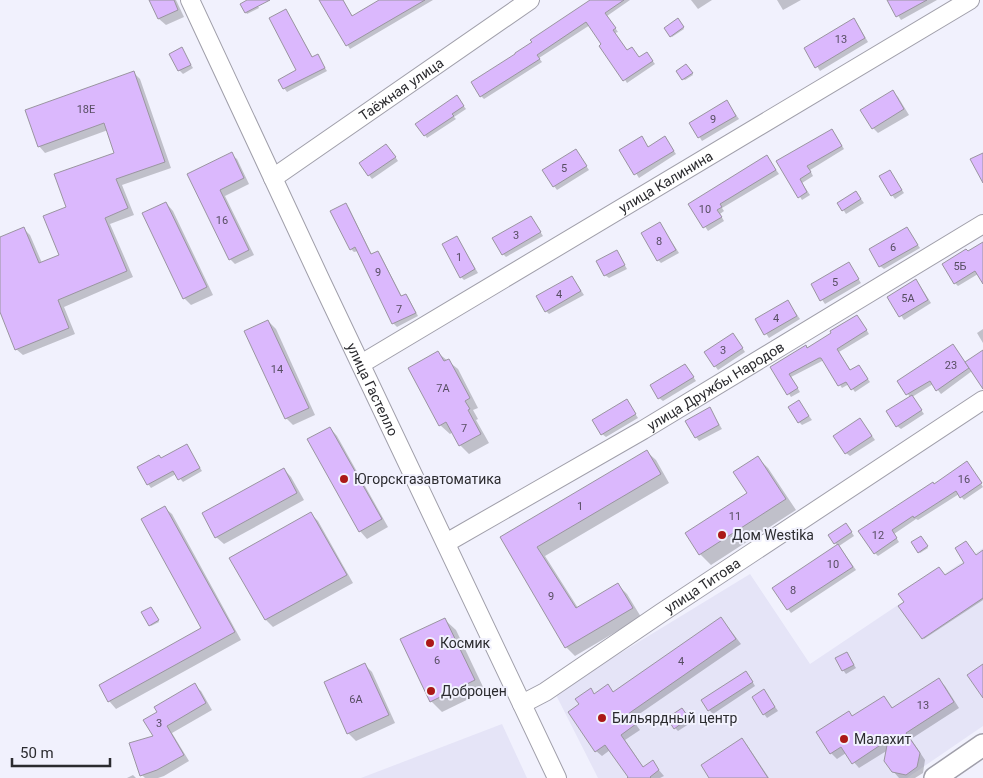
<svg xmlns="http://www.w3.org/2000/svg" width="983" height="778" font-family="Roboto,sans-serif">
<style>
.built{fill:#e5e4f7}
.shadow{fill:#0003}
.building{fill:#dbb8fd;stroke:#9a95a0}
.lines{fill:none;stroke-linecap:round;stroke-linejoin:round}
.minor-casing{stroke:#a09faa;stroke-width:20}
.major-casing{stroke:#a09faa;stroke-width:24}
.minor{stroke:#fff;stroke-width:18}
.major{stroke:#fff;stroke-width:21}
.poi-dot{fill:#ab1917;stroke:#f1f1fd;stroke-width:2}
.labels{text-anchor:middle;stroke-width:4;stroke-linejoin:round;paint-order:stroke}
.number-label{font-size:11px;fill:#574e62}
.street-label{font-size:14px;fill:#2b2b2f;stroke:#f1f1fd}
.poi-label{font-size:14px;fill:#2b2b2f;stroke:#f1f1fd;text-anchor:start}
</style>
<rect width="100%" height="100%" fill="#f1f1fd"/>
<g class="built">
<path d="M983 548V726L907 778H598L555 693 750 574 810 664Z"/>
<path d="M502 724 527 778H361Z"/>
</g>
<g class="shadow">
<path d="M150 0H176L184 17 166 25 159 19Z"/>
<path d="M250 0H255L259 8 247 14 241 4Z"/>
<path d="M320 0H343L353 17 382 0H433L350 49Z"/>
<path d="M592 0H630L607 16 618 32 615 33 628 52 639 58 649 56 655 64 627 83 590 25 539 58 542 62 484 99 481 96 517 55Z"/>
<path d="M691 0H712L698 9Z"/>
<path d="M777 0H801L783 10Z"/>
<path d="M888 0H937L901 20Z"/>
<path d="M286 10 313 58 317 55 327 71 287 92 284 88 298 71Z"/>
<path d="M679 21 684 29 672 37 671 36Z"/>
<path d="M857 23 868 42 820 71 805 48Z"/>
<path d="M181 49 193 68 183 74 179 70Z"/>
<path d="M688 67 693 75 685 80 683 79Z"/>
<path d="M134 73 140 79 171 168 122 185 134 215 110 224 133 277 64 307 75 334 23 355 16 349 0 311V239L24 229 30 235 42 263 61 255 67 208 116 154 108 130 45 153 39 146Z"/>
<path d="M893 92 898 97 909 115 878 133 873 128Z"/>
<path d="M459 100 466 109 454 117 456 119 427 138 425 135Z"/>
<path d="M727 102 739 119 702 141 691 123Z"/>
<path d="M835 134 844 149 810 170 813 176 802 183 810 195 802 200 778 162Z"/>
<path d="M642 138 649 148 665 138 676 154 639 178 621 150Z"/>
<path d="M390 149 398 161 372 179 360 164Z"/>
<path d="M576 151 589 170 557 190 554 186Z"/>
<path d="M231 154 237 159 249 184 225 196 254 255 235 264 230 259 189 174Z"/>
<path d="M767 157 779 174 722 208 724 211 720 214 724 221 708 231 690 204Z"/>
<path d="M890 172 904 193 895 199 892 195Z"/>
<path d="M856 192 864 203 846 214 839 203Z"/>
<path d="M166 203 173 211 213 295 191 305 184 298Z"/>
<path d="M346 205 349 208 372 255 378 252 381 256 402 297 406 295 409 299 418 316 397 327 393 323 358 251 354 252 351 249Z"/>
<path d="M531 217 543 236 506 257 503 254Z"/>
<path d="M660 224 679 253 661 263 658 260Z"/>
<path d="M907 229 920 248 884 269 880 266Z"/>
<path d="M457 237 478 273 464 280 461 277Z"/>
<path d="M983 243V282L978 274 958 286 955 283 968 252Z"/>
<path d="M617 251 627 269 609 278 605 275Z"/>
<path d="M849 264 861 283 825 304 812 285Z"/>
<path d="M572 277 584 295 549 314 546 311Z"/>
<path d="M919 284 931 303 904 320 889 297Z"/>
<path d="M788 302 800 319 769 338 757 320Z"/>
<path d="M860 319 869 334 839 352 851 371 859 366 870 382 855 392 849 384 842 388 824 360 791 377 800 392 791 397 772 367Z"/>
<path d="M268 321 276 329 315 415 293 425 286 418Z"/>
<path d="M983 329V343L977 333Z"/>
<path d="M736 338 745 352 718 370 715 366Z"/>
<path d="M953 346 966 363 983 355V382L972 371 941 394 933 384 912 397 924 414 901 429 897 426 910 397 899 382Z"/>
<path d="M438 353 458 369 478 408 473 410 478 419 476 420 489 443 469 454 460 445 453 432 450 434 440 425Z"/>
<path d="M685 365 696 381 663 401 659 398Z"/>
<path d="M627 401 638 418 606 437 602 434Z"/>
<path d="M799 402 812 420 802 425 799 422Z"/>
<path d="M710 409 722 429 699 441 696 437Z"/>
<path d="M863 423 875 440 850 456 846 453Z"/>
<path d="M330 428 337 436 388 527 367 539 360 531Z"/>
<path d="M187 446 202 471 183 482 176 474 151 488 148 484 162 459Z"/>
<path d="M647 452 656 460 669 483 545 556 578 608 618 585 627 594 641 617 575 656 566 647 501 538Z"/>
<path d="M757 457 768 468 796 510 711 565 700 554 749 493Z"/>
<path d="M970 466 983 487 964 500 959 494 918 520 916 519 894 534 899 542 878 556 875 553 860 532 934 485Z"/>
<path d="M284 469 291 477 304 500 224 544 216 537Z"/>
<path d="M165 508 172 514 241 640 116 709 110 702 101 685 203 629Z"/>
<path d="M311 514 318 521 353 583 273 627 266 620 230 558Z"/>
<path d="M849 528 854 536 839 546 856 570 791 613 788 609 838 546 835 543Z"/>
<path d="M922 539 928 548 920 553 919 552Z"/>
<path d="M983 552V600L924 639 905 603Z"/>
<path d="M152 610 159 622 151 626 150 625Z"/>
<path d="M721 618 741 644 632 719 640 730 625 740 644 768 652 762 664 776 660 778H629L610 750 602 756 596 751 569 712 581 704 590 690 595 695 608 686 614 693Z"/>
<path d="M445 620 456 630 485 691 442 712 431 701Z"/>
<path d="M847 653 856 668 846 674 843 670Z"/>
<path d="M365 665 372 672 395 723 356 741 348 733 325 683Z"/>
<path d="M749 676 755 686 713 714 709 710 703 700Z"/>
<path d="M939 680 945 686 959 708 911 739 925 760 923 773 915 778H899L893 771 888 750 859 768 846 753 837 759 831 753 848 712 853 717 884 697 893 709Z"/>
<path d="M194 685 201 691 212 710 172 733 189 761 164 776 158 778H145L142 775 155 736 159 712Z"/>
<path d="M764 691 778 711 767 718 764 714Z"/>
<path d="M682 709 692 722 678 731 675 728Z"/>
<path d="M742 739 747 745 769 778H711Z"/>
<path d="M133 775 136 778H127Z"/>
</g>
<g class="building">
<path d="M149 0H174L178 10 158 19Z"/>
<path d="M247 0H270L245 13 240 4Z"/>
<path d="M319 0H343L352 16 379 0H425L346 46Z"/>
<path d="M590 0H624L605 13 616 28 613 30 627 50 632 47 639 57 647 52 653 61 623 81 599 46 601 44 586 22 537 55 540 59 480 97 471 82 515 54V53L532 42 530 40Z"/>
<path d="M887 0H927L896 17Z"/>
<path d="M286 9 312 57 318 54 325 68 283 89 278 80 296 70 269 18Z"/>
<path d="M678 18 684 27 670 37 664 28Z"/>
<path d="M854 18 865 38 815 68 804 48Z"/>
<path d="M182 47 191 65 178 71 169 54Z"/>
<path d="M686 64 693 73 682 80 676 71Z"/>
<path d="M134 71 165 162 116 179 128 208 105 218 127 271 58 300 69 328 15 350 0 312V237L24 227 39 263 59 255 43 216 66 207 54 174 114 153 104 123 38 147 25 110Z"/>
<path d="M893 90 904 109 872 129 860 110Z"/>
<path d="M457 95 464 106 452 114 454 116 424 136 415 124Z"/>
<path d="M727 100 736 116 698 138 689 123Z"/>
<path d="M832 129 842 146 807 166 811 172 800 179 807 192 798 198 776 161Z"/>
<path d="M642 136 648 147 665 136 674 151 634 175 619 150Z"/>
<path d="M386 144 396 157 368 176 359 163Z"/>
<path d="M576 149 587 166 553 187 542 170Z"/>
<path d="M232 152 244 178 220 190 249 250 229 260 187 174Z"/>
<path d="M983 153V183L970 159Z"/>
<path d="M767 155 776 170 720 204 722 207 717 210 722 217 703 228 688 204Z"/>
<path d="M890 170 902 190 891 196 879 176Z"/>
<path d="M856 191 861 199 842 211 837 203Z"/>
<path d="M166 202 207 287 183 299 142 213Z"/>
<path d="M346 203 371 254 378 251 401 296 406 294 416 313 392 324 355 247 350 250 330 211Z"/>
<path d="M531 216 541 232 502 255 492 238Z"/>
<path d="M660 222 676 250 657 261 641 233Z"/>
<path d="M907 227 918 245 879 267 869 249Z"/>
<path d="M457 236 475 269 460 278 442 244Z"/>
<path d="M983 242V284L975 271 954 284 942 264 966 249 968 251Z"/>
<path d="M617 250 625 265 604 276 596 261Z"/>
<path d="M849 262 859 279 820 301 811 284Z"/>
<path d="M572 276 581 291 545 312 536 296Z"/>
<path d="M916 279 928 300 899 317 887 297Z"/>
<path d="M788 300 797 316 764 335 755 319Z"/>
<path d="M857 315 867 330 837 349 850 370 859 365 868 379 851 390 846 382 838 386 821 358H819L789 374 798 388 787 395 770 367 806 345 807 348 831 333 830 331Z"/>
<path d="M268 320 309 408 285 419 244 331Z"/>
<path d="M733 333 743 348 714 367 704 352Z"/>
<path d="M953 344 969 368 936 391 930 381 906 395 897 381Z"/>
<path d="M983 350V389L965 362Z"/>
<path d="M438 351 444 361 449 359 470 398 465 401 470 409 468 410 481 434 459 446 446 422 439 426 408 368Z"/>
<path d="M685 364 694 377 658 399 650 385Z"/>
<path d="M912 395 922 410 896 427 886 411Z"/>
<path d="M627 399 636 414 601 435 592 420Z"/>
<path d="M799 400 809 416 798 423 788 407Z"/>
<path d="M710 407 719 425 695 438 685 421Z"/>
<path d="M860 418 872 436 845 454 833 436Z"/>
<path d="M330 427 382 519 359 532 307 439Z"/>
<path d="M187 444 200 468 178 480 173 471 147 485 137 467 159 455 161 458Z"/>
<path d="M647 450 661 474 537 547 576 608 618 583 633 608 565 648 500 537Z"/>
<path d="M758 456 786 499 699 555 685 533 747 493 733 472Z"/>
<path d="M967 461 982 483 960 498 956 491 914 518 913 516 892 530 897 538 874 554 858 531 933 482 934 484Z"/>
<path d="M284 468 297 493 215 538 202 513Z"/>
<path d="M165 506 235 632 108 702 99 685 201 628 141 519Z"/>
<path d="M311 512 347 575 265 620 229 558Z"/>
<path d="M846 523 852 532 834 544 828 535Z"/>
<path d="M921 536 928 546 918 553 911 542Z"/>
<path d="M966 541 976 555 983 550V598L922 639 898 606 904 602 898 594 939 567 945 575 964 563 955 548Z"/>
<path d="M838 544 853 567 787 610 772 588Z"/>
<path d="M151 607 159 620 149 626 141 612Z"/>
<path d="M721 617 736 639 628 714 636 724 621 735 643 767 653 760 659 770 650 777 651 778H627L628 777 605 745 595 752 568 712 579 704 575 699 591 688 594 694 608 684 613 692Z"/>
<path d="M445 618 475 680 430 702 400 639Z"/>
<path d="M847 652 854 665 842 671 835 658Z"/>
<path d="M365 663 389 715 347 734 324 682Z"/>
<path d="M983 664V698L967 675Z"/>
<path d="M746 671 753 682 708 711 701 700Z"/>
<path d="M939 678 954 702 906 733 920 753 917 767 906 775 892 772 884 761 888 740 852 764 841 747 830 754 816 732 849 711 852 716 884 696 892 708Z"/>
<path d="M195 683 206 703 167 726 184 755 157 770 140 776 129 743 153 736 143 720 157 712 154 707Z"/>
<path d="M764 689 775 707 763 715 752 697Z"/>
<path d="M682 708 689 718 674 729 667 718Z"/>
<path d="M742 738 768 778H709L701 765Z"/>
</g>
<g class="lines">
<defs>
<g id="minor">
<path id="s1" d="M190 0 321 281 557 778"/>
<path id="s2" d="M273 178 530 0"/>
<path id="s3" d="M361 364 970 0"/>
<path id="s4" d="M446 543 643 430 983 224"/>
<path id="s5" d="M522 704 545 692 661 613 983 400"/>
</g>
<path id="major" d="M935 778 983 745"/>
</defs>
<use href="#minor" class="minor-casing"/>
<use href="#major" class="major-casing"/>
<use href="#minor" class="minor"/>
<use href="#major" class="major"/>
</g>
<g class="poi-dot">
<circle cx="344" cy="479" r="5"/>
<circle cx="722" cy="535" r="5"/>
<circle cx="430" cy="643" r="5"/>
<circle cx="431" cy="691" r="5"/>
<circle cx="602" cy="718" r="5"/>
<circle cx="844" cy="739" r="5"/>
</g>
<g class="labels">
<g class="number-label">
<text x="841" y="43">13</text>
<text x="86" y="113">18Е</text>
<text x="713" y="123">9</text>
<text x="564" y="172">5</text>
<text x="705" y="213">10</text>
<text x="222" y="224">16</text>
<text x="516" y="239">3</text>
<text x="659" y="245">8</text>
<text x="893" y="251">6</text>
<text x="459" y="261">1</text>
<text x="960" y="270">5Б</text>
<text x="378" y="276">9</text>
<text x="835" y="286">5</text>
<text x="559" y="298">4</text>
<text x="908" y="302">5А</text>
<text x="399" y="313">7</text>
<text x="776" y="322">4</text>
<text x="723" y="354">3</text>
<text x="951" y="369">23</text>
<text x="277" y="373">14</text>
<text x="443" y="392">7А</text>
<text x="464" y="432">7</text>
<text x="964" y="483">16</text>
<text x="580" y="510">1</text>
<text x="735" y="520">11</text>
<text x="878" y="539">12</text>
<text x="833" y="568">10</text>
<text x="793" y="594">8</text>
<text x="551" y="600">9</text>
<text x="437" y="664">6</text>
<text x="681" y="665">4</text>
<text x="356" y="703">6А</text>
<text x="923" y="709">13</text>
<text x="159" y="727">3</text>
</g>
<g class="street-label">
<text dy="5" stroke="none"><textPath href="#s2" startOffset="156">Таёжная улица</textPath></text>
<text dy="5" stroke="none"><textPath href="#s3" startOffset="355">улица Калинина</textPath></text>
<text dy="5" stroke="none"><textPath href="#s4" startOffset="312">улица Дружбы Народов</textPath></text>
<text dy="5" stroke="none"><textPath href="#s1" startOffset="430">улица Гастелло</textPath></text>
<text dy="5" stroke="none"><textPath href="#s5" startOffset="216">улица Титова</textPath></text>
</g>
<g class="poi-label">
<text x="354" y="484">Югорскгазавтоматика</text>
<text x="732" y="540">Дом Westika</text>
<text x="440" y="648">Космик</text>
<text x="441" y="696">Доброцен</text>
<text x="612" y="723">Бильярдный центр</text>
<text x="854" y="744">Малахит</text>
</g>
</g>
<path d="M12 758v8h98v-8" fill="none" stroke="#2b2b2f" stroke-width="2.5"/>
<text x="20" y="758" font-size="15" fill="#2b2b2f" stroke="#f1f1fd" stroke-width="4" paint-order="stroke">50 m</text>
</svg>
